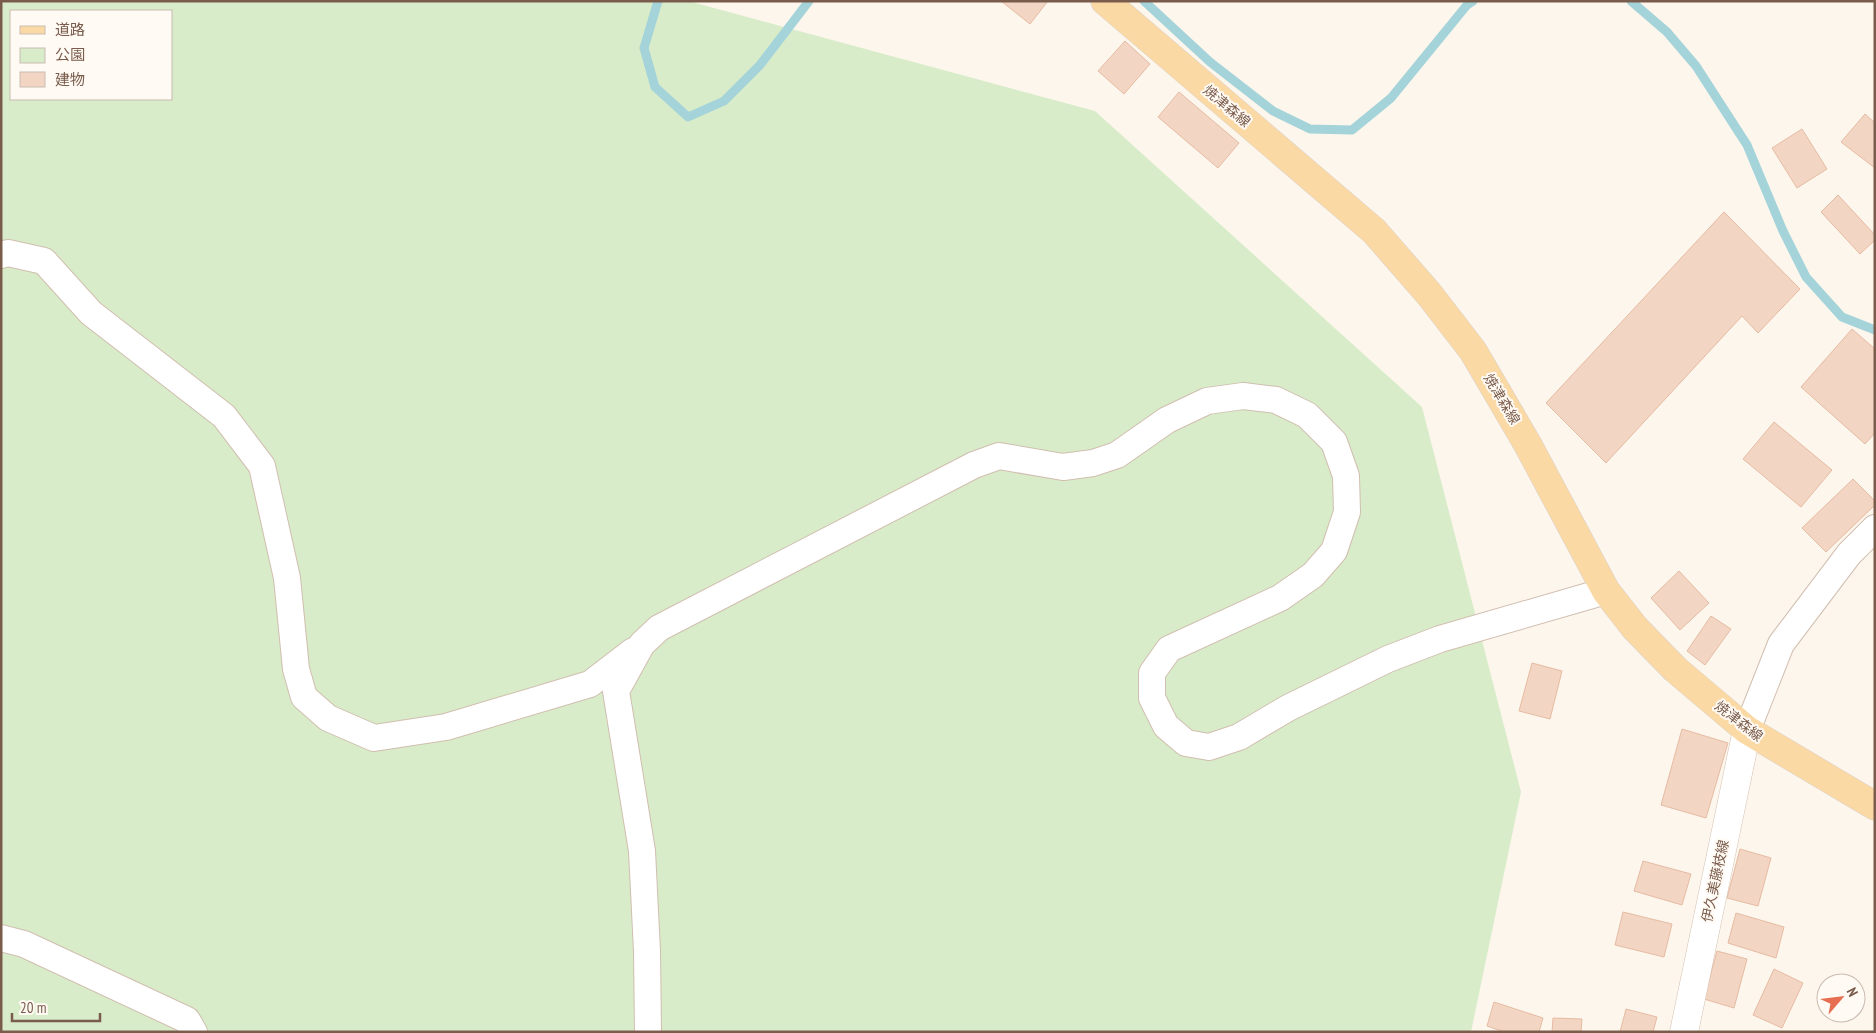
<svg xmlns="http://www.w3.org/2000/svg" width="1876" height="1033" font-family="'PT Sans Narrow','Noto Sans JP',sans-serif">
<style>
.green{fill:#d8ecc9;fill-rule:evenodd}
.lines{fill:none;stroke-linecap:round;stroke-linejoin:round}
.stream{stroke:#a5d3da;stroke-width:9}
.building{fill:#f3d5c3;stroke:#e6bba3}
.street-casing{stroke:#d1beb0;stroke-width:28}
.secondary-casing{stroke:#d6c0b0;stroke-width:29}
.primary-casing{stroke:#dad1cd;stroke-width:29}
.street{stroke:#fff;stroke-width:26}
.secondary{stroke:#fff;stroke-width:28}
.primary{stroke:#fbd9a5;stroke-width:28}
.labels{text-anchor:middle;stroke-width:4;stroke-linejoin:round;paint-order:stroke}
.street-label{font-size:14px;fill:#7a5c4d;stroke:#fffaf3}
</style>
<rect width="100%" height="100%" fill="#fdf6ec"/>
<path class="green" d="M1 1H688L1095 111 1422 407 1521 792 1471 1032H1ZM11 11H171V99H11Z"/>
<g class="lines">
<g class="stream">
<path d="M658 1 644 48 655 87 688 117 724 101 760 65 809 1"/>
<path d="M1144 1 1210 62 1273 111 1310 129 1352 130 1391 98 1467 5 1473 1"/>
<path d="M1631 1 1667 32 1696 66 1747 145 1783 231 1806 277 1842 317 1875 330"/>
</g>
</g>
<g class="building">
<path d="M1001 1H1048L1030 24Z"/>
<path d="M1125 41 1150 64 1124 94 1098 71Z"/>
<path d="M1179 92 1239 143 1218 168 1158 117Z"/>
<path d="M1865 114 1875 123V168L1841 142Z"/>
<path d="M1802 129 1827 169 1797 188 1772 148Z"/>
<path d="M1838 195 1875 235V240L1860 254 1821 212Z"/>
<path d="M1724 212 1800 289 1758 333 1742 316 1606 463 1546 403Z"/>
<path d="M1852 329 1875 349V433L1865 444 1801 387Z"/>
<path d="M1774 422 1832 470 1801 507 1743 459Z"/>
<path d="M1853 479 1875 501V505L1826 552 1802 528Z"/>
<path d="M1679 571 1709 603 1680 630 1651 598Z"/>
<path d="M1711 616 1731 629 1705 665 1687 651Z"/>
<path d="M1532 663 1562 671 1550 719 1519 711Z"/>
<path d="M1682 729 1728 743 1706 818 1661 805Z"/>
<path d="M1740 849 1771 858 1758 906 1727 898Z"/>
<path d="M1643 861 1691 874 1682 905 1634 891Z"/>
<path d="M1623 912 1672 924 1664 957 1615 945Z"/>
<path d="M1736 913 1784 927 1776 958 1728 943Z"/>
<path d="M1717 951 1747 959 1734 1008 1704 999Z"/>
<path d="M1774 969 1803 983 1782 1028 1753 1015Z"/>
<path d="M1494 1002 1543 1018 1539 1032H1504L1487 1026Z"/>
<path d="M1626 1009 1657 1017 1653 1032H1620Z"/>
<path d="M1553 1018 1582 1019 1581 1032H1552Z"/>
</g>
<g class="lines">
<defs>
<g id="street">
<path d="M1 255 8 253 44 261 91 313 224 416 262 466 287 578 296 669 304 697 328 718 374 738 446 727 590 684 633 651"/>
<path d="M1747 730 1781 644 1849 554 1875 528"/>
<path d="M1 938 24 944 187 1020 194 1032"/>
<path d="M648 1032 647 951 642 851 616 691 642 644 659 628 974 465 999 456 1063 467 1093 463 1117 455 1167 420 1207 401 1243 396 1276 400 1307 415 1334 442 1346 476 1347 512 1334 551 1313 575 1280 598 1169 649 1152 673V698L1166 726 1186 743 1209 747 1239 737 1288 708 1388 659 1440 639 1606 591"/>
</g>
<path id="secondary" d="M1684 1032 1747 730"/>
<path id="primary" d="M1105 1 1374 231 1429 294 1473 351 1528 445 1606 591 1635 628 1675 669 1747 730 1875 806"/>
</defs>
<use href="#street" class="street-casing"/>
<use href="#secondary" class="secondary-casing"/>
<use href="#primary" class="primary-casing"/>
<use href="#street" class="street"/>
<use href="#secondary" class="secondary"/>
<use href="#primary" class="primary"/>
</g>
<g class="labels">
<g class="street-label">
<text transform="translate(1227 106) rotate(40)" y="5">焼津森線</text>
<text transform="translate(1502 399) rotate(59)" y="5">焼津森線</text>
<text transform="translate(1739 721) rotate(38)" y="5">焼津森線</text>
<text transform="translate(1715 881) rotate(-78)" y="5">伊久美藤枝線</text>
</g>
</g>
<rect width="1876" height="1033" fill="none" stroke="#7a5c4d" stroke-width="5"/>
<rect x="10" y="10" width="162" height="90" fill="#fffaf3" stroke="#cabbb1"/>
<rect x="20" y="26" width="25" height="8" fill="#fbd9a5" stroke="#cabbb1"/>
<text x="55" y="35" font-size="15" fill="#7a5c4d">道路</text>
<rect x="20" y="48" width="25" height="15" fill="#d8ecc9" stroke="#cabbb1"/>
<text x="55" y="60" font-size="15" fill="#7a5c4d">公園</text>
<rect x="20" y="72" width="25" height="15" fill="#f3d5c3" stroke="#cabbb1"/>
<text x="55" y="85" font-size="15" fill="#7a5c4d">建物</text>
<g transform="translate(1841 998) rotate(62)"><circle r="24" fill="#fffaf3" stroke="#cabbb1"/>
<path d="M0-4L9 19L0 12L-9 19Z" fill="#e76f51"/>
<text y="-8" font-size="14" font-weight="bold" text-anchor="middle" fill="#7a5c4d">N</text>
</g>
<path d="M12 1013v8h88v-8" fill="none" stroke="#7a5c4d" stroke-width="2.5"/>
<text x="20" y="1013" font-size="15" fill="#7a5c4d" stroke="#fffaf3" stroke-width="4" paint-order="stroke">20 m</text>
</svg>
